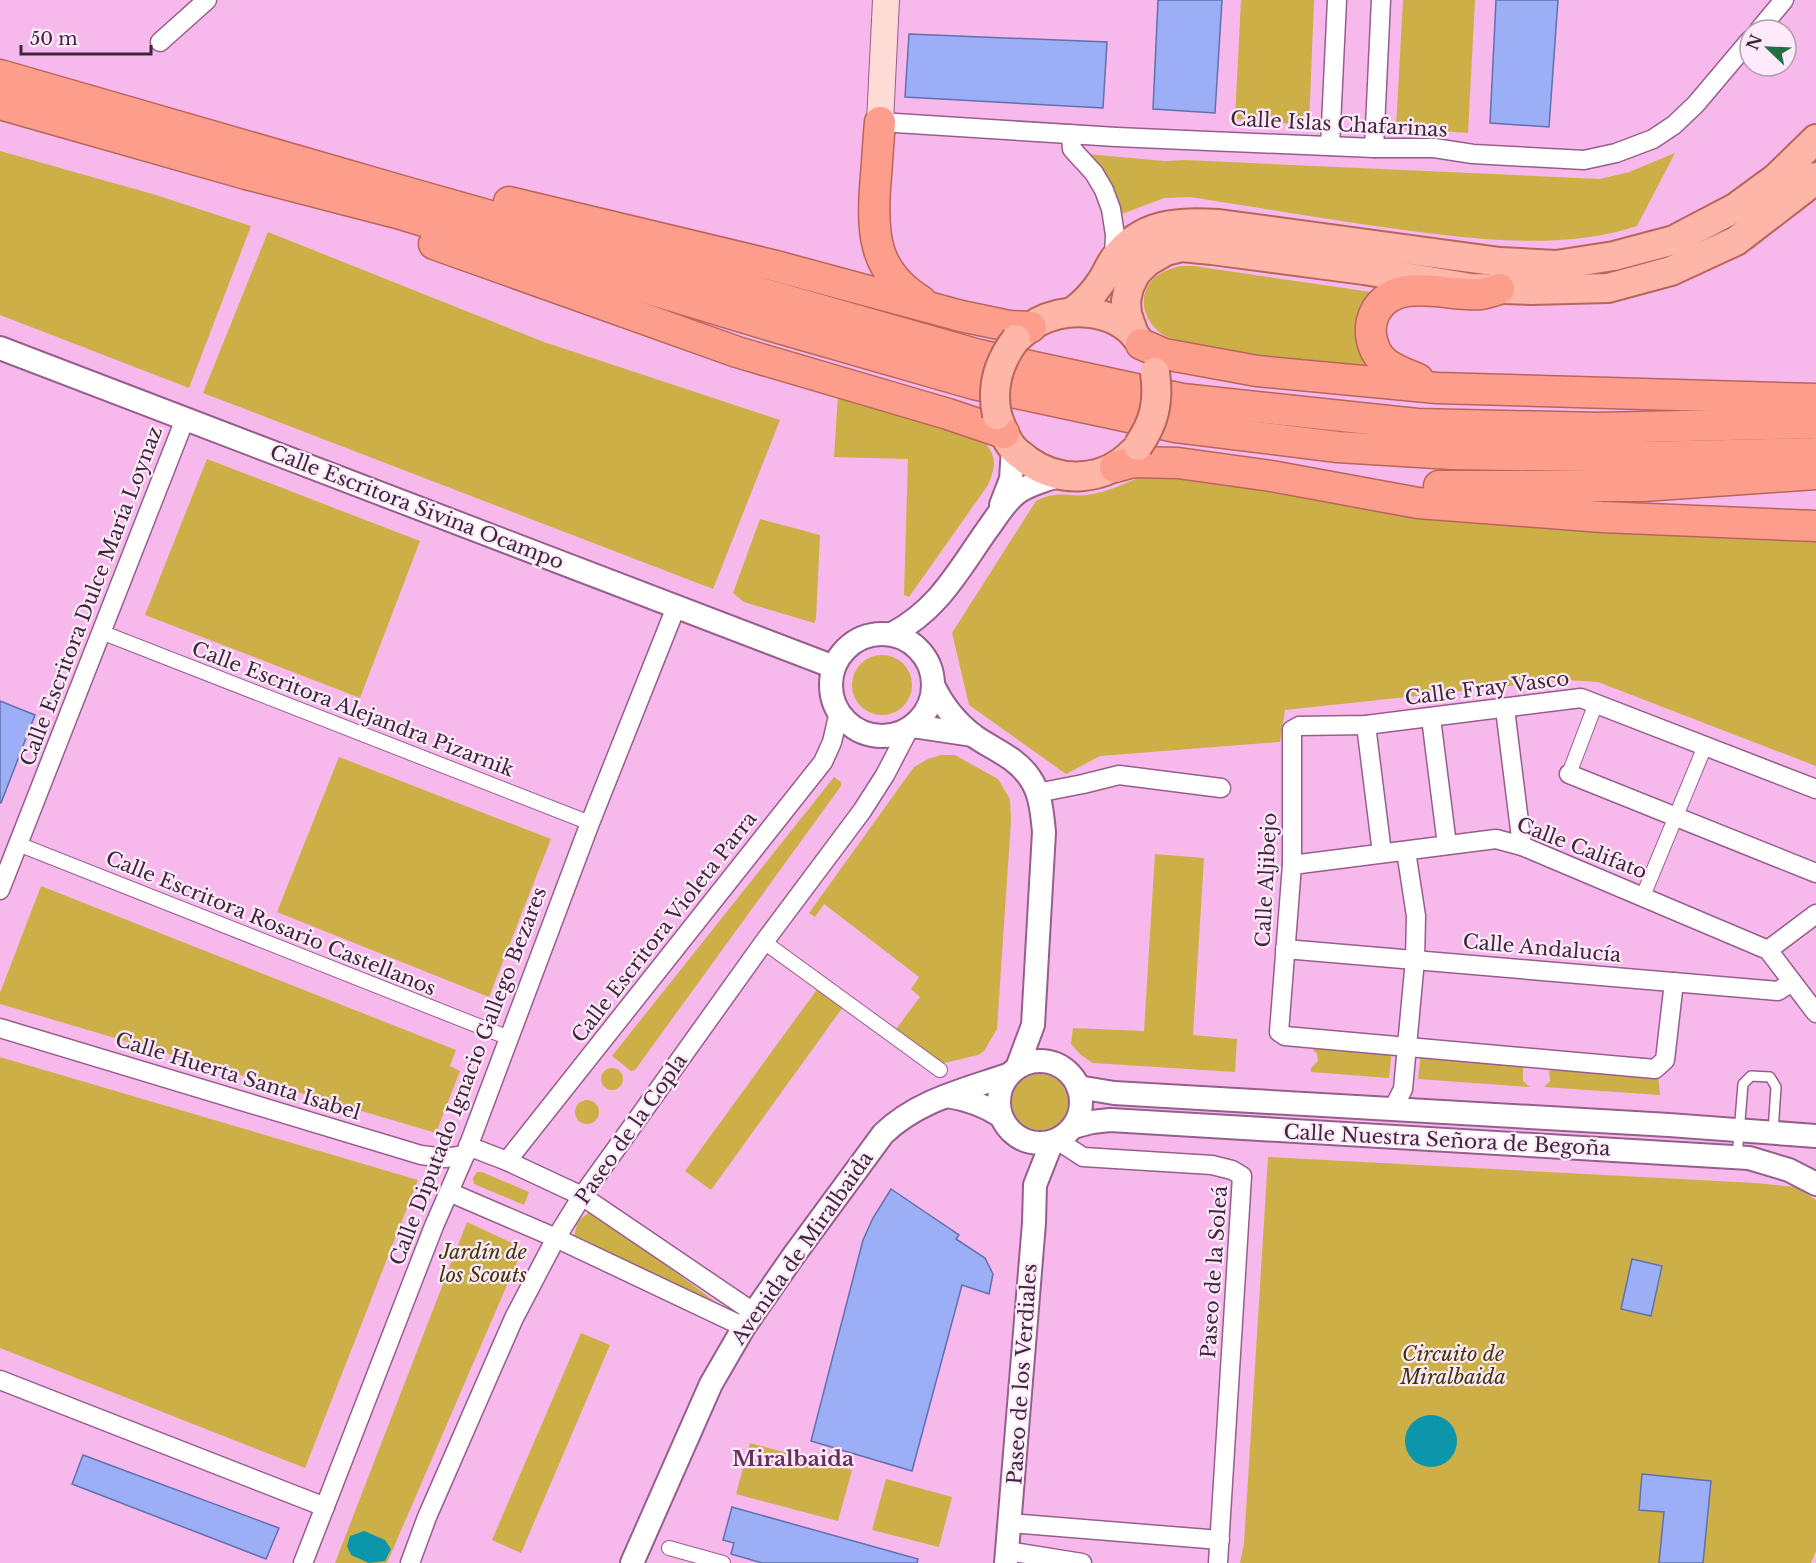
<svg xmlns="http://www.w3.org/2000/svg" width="1816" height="1563" font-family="'Libre Baskerville',serif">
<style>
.green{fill:#cdaf48}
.water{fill:#0b96ab}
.building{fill:#9baef6;stroke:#6170ae;stroke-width:1.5}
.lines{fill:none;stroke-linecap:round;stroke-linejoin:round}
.service-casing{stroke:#965e8d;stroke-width:12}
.pedestrian-casing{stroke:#965e8d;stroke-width:16}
.minor-casing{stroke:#965e8d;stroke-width:21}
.tertiary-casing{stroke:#965e8d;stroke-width:26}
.secondary-casing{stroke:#965e8d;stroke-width:28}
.primary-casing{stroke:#b9655c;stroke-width:32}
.trunk-casing{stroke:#b9655c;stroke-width:33}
.service{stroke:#fff;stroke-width:9}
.pedestrian{stroke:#fff;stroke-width:14}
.minor{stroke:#fff;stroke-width:18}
.tertiary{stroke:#fff;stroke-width:22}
.secondary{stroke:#fedbd4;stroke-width:26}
.primary{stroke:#fdb6a8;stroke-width:28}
.trunk{stroke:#fc9e8b;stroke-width:30}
.primary-bridge-casing{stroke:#b9655c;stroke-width:32;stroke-linecap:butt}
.primary-bridge{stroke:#fdb6a8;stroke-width:28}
.labels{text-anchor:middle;stroke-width:4.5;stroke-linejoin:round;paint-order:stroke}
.street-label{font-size:20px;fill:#3f273b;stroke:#feeafa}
.park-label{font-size:20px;font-style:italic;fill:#423504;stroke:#feeafa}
.neighbourhood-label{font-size:21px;font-weight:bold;fill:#64305d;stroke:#feeafa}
</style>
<rect width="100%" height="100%" fill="#f7b9ec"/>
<g class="green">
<path d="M1241 0H1314L1309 125 1235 119Z"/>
<path d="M1403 0H1475L1468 133 1396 128Z"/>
<path d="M0 151 156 195 251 226 189 388 0 315Z"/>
<path d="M1675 153 1637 226C1554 254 1448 236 1361 224 1304 215 1247 206 1190 197L1164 198 1122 214C1115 190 1106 169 1087 154L1165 161 1185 160 1600 179 1629 172Z"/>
<path d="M268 232 544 342 780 420 713 589 203 393Z"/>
<path d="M1180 266H1194L1371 292 1364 306 1362 356 1365 366 1357 369 1207 351V347C1193 344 1175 342 1162 334 1141 320 1136 291 1158 275 1164 271 1172 268 1180 266Z"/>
<path d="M838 395 978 435C996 454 998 461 988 485L909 597 904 595 908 459 834 457Z"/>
<path d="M207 459 420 541 360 698 145 615Z"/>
<path d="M1145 475H1167L1407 515 1816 538V766L1598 682 1567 680 1285 710 1280 742 1100 756 1066 774 969 705 952 633 1036 501C1059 490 1065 497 1087 495 1108 492 1126 483 1145 475Z"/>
<path d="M760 519 820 535 816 619 814 623 744 602 733 593Z"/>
<circle cx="882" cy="685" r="30"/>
<path d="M941 755H955L998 779 1010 799 1011 821 997 1029 984 1051 978 1055 940 1064 894 1032 920 997 911 989 919 977 824 904 815 917 809 913 914 767 928 759Z"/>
<path d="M339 757 551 839 489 997 277 912Z"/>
<path d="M834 777 841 782V786L635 1070 631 1071 612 1056Z"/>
<path d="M1155 854 1204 858 1193 1035 1237 1039 1235 1072 1093 1063 1081 1055 1071 1044 1073 1028 1144 1031Z"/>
<path d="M41 886 456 1050 450 1066 460 1071 436 1133 0 1004V993Z"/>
<path d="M818 988 843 1007 711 1190 685 1171Z"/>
<path d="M1314 1043 1392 1049 1389 1078 1311 1072V1068L1318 1061 1317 1054 1313 1050Z"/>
<path d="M1421 1053 1529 1061 1523 1067V1081L1530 1087 1418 1079Z"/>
<path d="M0 1057 418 1180 305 1468 0 1348Z"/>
<circle cx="612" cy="1079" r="11"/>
<path d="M1549 1068 1658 1072 1660 1095 1544 1087 1550 1081Z"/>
<circle cx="1040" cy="1102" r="28"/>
<circle cx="587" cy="1112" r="12"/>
<path d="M1268 1157 1756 1183 1796 1187 1816 1200V1551L1811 1563H1240L1244 1544Z"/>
<path d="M477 1172H482L529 1192 524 1205 474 1184 473 1178Z"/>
<path d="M592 1210 725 1309 573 1240 578 1221Z"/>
<path d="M467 1222 523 1248 387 1563H335Z"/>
<path d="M581 1333 610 1345 521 1553 492 1540Z"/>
<path d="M750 1443 852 1470 838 1521 736 1494Z"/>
<path d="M886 1479 952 1497 939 1547 872 1530Z"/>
</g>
<g class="water">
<circle cx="1431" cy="1441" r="26"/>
<path d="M364 1531 385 1540 391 1549 385 1561 369 1563 351 1555 347 1546 350 1536Z"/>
</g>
<g class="building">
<path d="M1158 0H1222L1215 113 1153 109Z"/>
<path d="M1496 0H1558L1549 127 1490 123Z"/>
<path d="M909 34 1107 42 1103 108 905 97Z"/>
<path d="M0 701 35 715 1 803H0Z"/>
<path d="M891 1189 959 1235 956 1239 985 1258 993 1274 989 1294 962 1285 912 1471 811 1441 863 1240 873 1218Z"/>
<path d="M1632 1259 1662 1266 1651 1316 1621 1309Z"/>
<path d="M83 1455 279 1528 266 1559 72 1484Z"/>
<path d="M1642 1474 1711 1481 1703 1563H1659L1664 1512 1639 1510Z"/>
<path d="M732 1507 918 1559 917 1563H762L731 1554 734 1543 723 1540Z"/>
</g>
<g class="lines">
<defs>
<path id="service" d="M1737 1157 1743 1084 1751 1076 1770 1077 1776 1087 1773 1132"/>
<g id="pedestrian">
<path d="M101 632 590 823"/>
<path d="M1569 774 1596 703"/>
<path d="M18 844 509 1038"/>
<path d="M1643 896 1705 746"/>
<path d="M764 942 940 1070"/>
<path d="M669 1548 723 1563"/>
</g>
<g id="minor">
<path d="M1759 30 1784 0"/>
<path d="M160 42 207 0"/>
<path d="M880 122 1116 137 1374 148H1434L1473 154 1584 160 1616 153 1653 139 1674 125 1696 104 1750 40"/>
<path d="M1071 134 1072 149 1094 173 1104 190 1111 209 1115 235 1114 259"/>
<path d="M1330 146 1337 0"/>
<path d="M1374 148 1381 0"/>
<path d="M1505 709 1522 846"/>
<path d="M1431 718 1447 845"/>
<path d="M1366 725 1382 853"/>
<path d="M1569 774 1816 873"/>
<path d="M1037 793 1083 784 1119 775 1221 788"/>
<path d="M1292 865 1496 839 1522 846 1768 950 1816 1013"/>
<path d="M0 890 185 419"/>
<path d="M1285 949 1778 991 1792 982"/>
<path d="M1768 950 1816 914"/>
<path d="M1674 982 1665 1060 1655 1069 1285 1036 1279 1032 1292 865V730L1299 726 1366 725 1581 698 1816 789"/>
<path d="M0 1028 421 1155 445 1158 465 1155"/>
<path d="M1393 1109 1403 1089 1415 960 1416 916 1406 851"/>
<path d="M1057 1140 1083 1157 1212 1165 1232 1170 1242 1176 1218 1563"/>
<path d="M468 1146 507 1161 582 1196 753 1312"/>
<path d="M507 1161 823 762 832 742 839 712"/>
<path d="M449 1192 556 1238 744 1327"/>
<path d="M0 1380 325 1507"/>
<path d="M1010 1523 1220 1540"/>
<path d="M1008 1551 1082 1563"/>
<path d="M303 1563 434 1226 465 1155 590 823 676 607"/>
<path d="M410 1563 427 1517 514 1318 556 1238 582 1196 626 1135 764 942 862 811 885 775 910 727"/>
</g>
<g id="tertiary">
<path d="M0 348 834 667"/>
<path d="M1001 505 1011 479 1013 449"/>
<path d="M892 634C939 609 958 571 987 530 996 518 1005 502 1017 493 1026 486 1047 479 1059 476"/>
<circle cx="882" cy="685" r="51"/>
<path d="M933 685C942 704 957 723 974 736 994 750 1016 757 1030 778 1041 794 1042 813 1044 832L1033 1025 1017 1068"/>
<path d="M913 726 973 735"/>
<circle cx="1040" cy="1102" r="41"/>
<path d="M1078 1087 1114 1093 1669 1125 1816 1136"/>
<path d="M947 1096C967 1099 984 1105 1001 1116"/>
<path d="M1073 1127 1092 1122 1110 1120 1749 1158 1789 1170 1816 1184"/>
<path d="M632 1563 711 1384 744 1327 794 1255 883 1134C918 1100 965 1090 1010 1074"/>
<path d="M1006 1563 1034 1223 1035 1185 1052 1142"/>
</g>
<path id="secondary" d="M880 122 886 0"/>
<g id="primary">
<path d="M1072 312C1084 304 1093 294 1101 282 1106 275 1109 266 1115 258 1143 222 1178 222 1219 224L1500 262 1556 265 1614 256 1674 240 1735 208 1776 178 1816 139"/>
<path d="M1134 334 1127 314 1126 301 1129 287 1136 273 1147 262 1166 251 1182 247 1212 250 1364 270 1471 288 1531 290 1608 288 1671 271 1736 241 1805 188 1816 177"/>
<path d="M1016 339C1023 333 1030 327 1038 322 1069 306 1115 309 1137 338"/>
<path d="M997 415C1001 426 1005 439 1013 448 1017 453 1023 456 1027 460 1060 484 1104 482 1133 452"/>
</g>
<g id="trunk">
<path d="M0 75 402 191 979 355 1182 399 1417 424 1599 428 1816 423"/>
<path d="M0 104 246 174 397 213 782 329 974 384 1176 427 1338 447 1452 454 1645 457 1816 453"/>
<path d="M880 122C878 144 877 166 875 188 872 237 875 272 921 301"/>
<path d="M509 202 772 265 961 316 1009 326 1031 327"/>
<path d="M434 244 737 352 948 414 1004 433"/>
<path d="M1141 344 1164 354 1257 371 1437 388 1816 399"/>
<path d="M1418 379C1394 369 1375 364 1371 335 1370 326 1372 317 1377 309 1399 276 1448 297 1481 294 1487 293 1493 291 1499 289"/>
<path d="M1115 467 1133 462 1178 463 1271 476 1418 503 1602 517 1816 526"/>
<path d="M1439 486H1643L1816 474"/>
</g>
</defs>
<use href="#service" class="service-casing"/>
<use href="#pedestrian" class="pedestrian-casing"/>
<use href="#minor" class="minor-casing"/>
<use href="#tertiary" class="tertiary-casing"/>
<use href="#secondary" class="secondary-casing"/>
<use href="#primary" class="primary-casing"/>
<use href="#trunk" class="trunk-casing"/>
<use href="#service" class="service"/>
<use href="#pedestrian" class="pedestrian"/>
<use href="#minor" class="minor"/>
<use href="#tertiary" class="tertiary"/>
<use href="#secondary" class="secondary"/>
<use href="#primary" class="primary"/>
<use href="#trunk" class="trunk"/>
<defs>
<g id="primary-bridge">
<path d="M997 415C991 387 999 361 1016 339"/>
<path d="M1138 446C1155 421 1159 402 1155 372"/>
</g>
</defs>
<use href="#primary-bridge" class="primary-bridge-casing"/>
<use href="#primary-bridge" class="primary-bridge"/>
</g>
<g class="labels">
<g class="street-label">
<text transform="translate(1339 124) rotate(3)" y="7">Calle Islas Chafarinas</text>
<text transform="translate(417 507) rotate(21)" y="7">Calle Escritora Sivina Ocampo</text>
<text transform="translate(91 596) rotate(-69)" y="7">Calle Escritora Dulce María Loynaz</text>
<text transform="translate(1487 688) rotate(-7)" y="7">Calle Fray Vasco</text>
<text transform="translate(353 709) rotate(21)" y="7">Calle Escritora Alejandra Pizarnik</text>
<text transform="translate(1582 848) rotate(21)" y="7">Calle Califato</text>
<text transform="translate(1266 880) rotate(-87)" y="7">Calle Aljibejo</text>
<text transform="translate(271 923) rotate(22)" y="7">Calle Escritora Rosario Castellanos</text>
<text transform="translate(664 927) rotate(-52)" y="7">Calle Escritora Violeta Parra</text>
<text transform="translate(1542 948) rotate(5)" y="7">Calle Andalucía</text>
<text transform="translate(238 1076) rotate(17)" y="7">Calle Huerta Santa Isabel</text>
<text transform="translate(468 1076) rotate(-69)" y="7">Calle Diputado Ignacio Gallego Bezares</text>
<text transform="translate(631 1129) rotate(-55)" y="7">Paseo de la Copla</text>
<text transform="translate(1447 1140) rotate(3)" y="7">Calle Nuestra Señora de Begoña</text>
<text transform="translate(802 1248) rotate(-55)" y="7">Avenida de Miralbaida</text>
<text transform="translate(1214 1272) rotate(-86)" y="7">Paseo de la Soleá</text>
<text transform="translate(1022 1374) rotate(-86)" y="7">Paseo de los Verdiales</text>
</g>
<g class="park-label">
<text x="483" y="1259">Jardín de<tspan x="483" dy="23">los Scouts</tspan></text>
<text x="1453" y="1361">Circuito de<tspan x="1453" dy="23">Miralbaida</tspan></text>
</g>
<g class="neighbourhood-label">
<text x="793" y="1466">Miralbaida</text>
</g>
</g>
<g transform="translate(1768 48) rotate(293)"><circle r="28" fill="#feeafa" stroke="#b29cae" stroke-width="1.5"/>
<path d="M0-4.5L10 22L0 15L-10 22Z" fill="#21703f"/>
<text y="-9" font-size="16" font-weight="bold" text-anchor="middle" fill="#3f273b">N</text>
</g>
<path d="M21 45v9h130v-9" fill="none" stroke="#3f273b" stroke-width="3"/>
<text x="30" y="45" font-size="18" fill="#3f273b" stroke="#feeafa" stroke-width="4.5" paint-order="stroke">50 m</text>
</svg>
